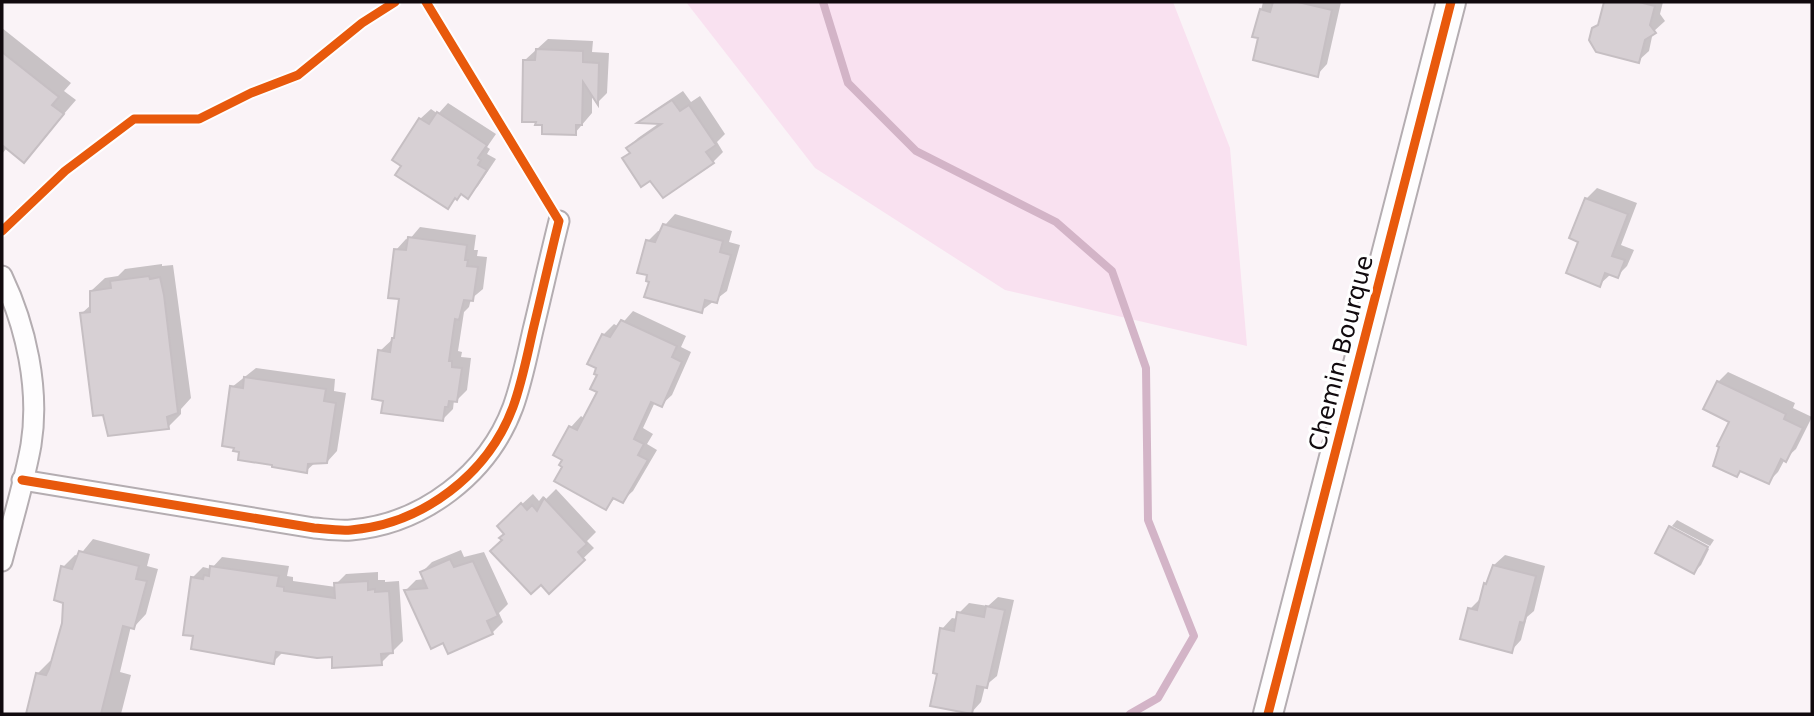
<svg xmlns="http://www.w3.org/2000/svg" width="1814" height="716" font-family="'DejaVu Sans',sans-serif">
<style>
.green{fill:#f9e1f0}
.shadow{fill:#0003}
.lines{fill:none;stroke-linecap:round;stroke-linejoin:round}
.stream{stroke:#d3b4c7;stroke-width:8}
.building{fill:#d7d0d4;stroke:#c6bfc3;stroke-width:2}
.street-casing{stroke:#b4adb1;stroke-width:23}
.secondary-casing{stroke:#b4adb1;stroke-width:32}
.street{stroke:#fefdfe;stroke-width:19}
.secondary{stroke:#fefdfe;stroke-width:28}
.cycleway-casing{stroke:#fff;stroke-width:13}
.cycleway{stroke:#e8590c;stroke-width:9}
.labels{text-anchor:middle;stroke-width:6;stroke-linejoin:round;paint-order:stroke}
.street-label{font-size:24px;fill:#110a0e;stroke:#fff}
</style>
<rect width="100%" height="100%" fill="#faf3f7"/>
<path class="green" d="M686 2H1173L1230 148 1247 346 1005 290 815 168Z"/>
<g class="shadow">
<path d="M1263 2H1341L1327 64 1317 75 1260 37 1255 36Z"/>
<path d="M1606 2H1663L1660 14 1665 21 1653 32 1649 51 1638 61 1600 23Z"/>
<path d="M2 28 71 83 64 91 76 100 24 160 12 151 10 152 6 149 2 154Z"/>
<path d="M548 39 593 41 592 52 609 53 607 93 598 102 592 93V113L575 133 544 124 525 60Z"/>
<path d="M683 91 691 102 700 96 725 134 717 142 723 152 713 162 650 179 625 158 631 152 628 148 638 138 661 122H642L650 113Z"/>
<path d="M448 103 496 134 487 147 490 149 487 154 496 159 478 186 468 196 462 193 447 207 404 165 420 119 431 109 438 114Z"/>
<path d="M1597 188 1637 203 1621 245 1634 250 1627 266 1617 276 1611 274 1599 285 1586 199Z"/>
<path d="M675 214 732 231 729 242 740 245 727 291 701 311 651 281 648 241 658 231H662L665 225Z"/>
<path d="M420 227 476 235 474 250H478L477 256 487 257 483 289 471 299 469 307 464 312 458 351 462 352 461 357 471 358 467 390 457 400H454L453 409 443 419 385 399 380 351 396 336 400 298 396 250 406 239 409 240Z"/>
<path d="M162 264V266L173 265 191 398 181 409V414L168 427 82 313 92 304 91 291 105 278 118 276 125 269Z"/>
<path d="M633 311 686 336 681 347 691 352 672 395 661 405 655 402 643 428 653 434 647 444 657 450 633 491 622 501 616 497 606 508 564 466V460L555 455 571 427 581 416 585 419 600 392 603 335 614 324 619 327Z"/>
<path d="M256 368 335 379 334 391 346 393 337 451 327 462H316L306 471 232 387Z"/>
<path d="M1728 372 1795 403 1793 408 1812 417 1796 449 1785 459 1778 472 1768 482 1742 470 1737 475 1731 421 1718 382Z"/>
<path d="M556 489 596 532 587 541 594 548 549 591 504 540 509 516 533 494 539 501 543 496 546 499Z"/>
<path d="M1677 520 1714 540 1710 546 1672 526Z"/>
<path d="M1670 529 1709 549 1701 565 1694 572Z"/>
<path d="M93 539 150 554 147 566 158 569 146 614 134 627 131 626 120 672 131 675 121 714H27L38 673 50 661 53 662 64 623 63 567 75 555 79 556Z"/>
<path d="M461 550 464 557 484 552 508 604 499 613 503 622 492 633 449 652 406 590 416 580 425 579 422 572 432 562Z"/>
<path d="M1505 555 1545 566 1534 611 1527 617 1521 640 1511 651 1470 609 1480 599 1494 565Z"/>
<path d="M222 557 289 566 287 576 293 577V581L336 587V584L346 574 378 572V580H385V582L399 581 403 641 381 663 333 655 284 651 273 662 192 578 203 567 211 569Z"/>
<path d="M998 597 1014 600 997 676 985 686 981 702 971 713 939 672 942 629 952 618 958 619 959 613 969 603 988 606Z"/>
</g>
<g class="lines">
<path class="stream" d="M823 2 848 83 916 151 1056 222 1112 271 1146 368 1148 520 1194 636 1158 698 1130 714"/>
</g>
<g class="building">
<path d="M1273 2H1298L1332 10 1318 77 1253 60 1258 38 1252 37 1260 9 1270 12Z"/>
<path d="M1604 2H1639L1655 6 1650 25 1656 33 1645 40 1639 63 1596 52 1589 40 1592 28 1598 25Z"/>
<path d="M536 49 583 51V62L599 63 598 105 583 82 582 125H576V135L542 134V125H535L536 122H522L523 60H535Z"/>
<path d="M2 52 59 97 52 105 64 114 24 163 2 145Z"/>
<path d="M672 100 680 111 689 105 716 145 706 152 714 163 663 198 650 181 641 187 622 158 630 153 626 148 661 124 637 123Z"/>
<path d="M437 112 487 145 478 158 481 160 478 165 487 170 468 199 461 194 457 200 455 198 448 209 395 175 401 166 392 160 419 118 429 124Z"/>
<path d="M1585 198 1628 214 1612 256 1625 260 1618 278 1605 273 1600 287 1566 273 1578 242 1569 238Z"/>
<path d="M663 224 723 241 720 252 731 255 717 303 705 300 702 313 644 297 649 282 646 281 647 275 637 273 646 240 655 242Z"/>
<path d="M408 237 467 245 465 260H468L467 266 478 267 473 301 464 300 459 320 455 319 449 361H452V367L462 368 457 402 449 401 448 407H445L443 421 381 413 383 401 372 399 378 350 390 352 392 338H394L399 299 388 298 394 249 406 250Z"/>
<path d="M149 276 150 279 160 277 164 295 178 413 167 417 169 429 108 436 103 415 93 416 80 313 90 312V291L111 288 110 281Z"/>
<path d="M621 320 677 346 672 357 682 362 662 407 651 402 634 439 644 444 638 455 648 460 623 503 613 498 606 510 554 481 562 467 559 465 562 460 553 455 569 426 577 430 597 392 590 389 597 375 594 374 596 368 587 364 602 334 610 337Z"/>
<path d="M244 377 326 389 324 401 336 403 327 463 308 464 307 473 272 467V465L238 460 239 452 233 451 234 448 222 446 230 386 243 388Z"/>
<path d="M1717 381 1786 414 1784 419 1803 428 1786 462 1781 459 1769 484 1740 471 1737 477 1713 466 1719 447 1717 446 1729 422 1703 409Z"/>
<path d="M544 498 587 544 578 552 585 560 549 594 541 585 531 594 490 551 502 540 499 538 504 534 497 526 521 503 527 510 532 505 537 511Z"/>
<path d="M1669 526 1708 547 1694 574 1655 553Z"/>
<path d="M79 551 139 566 136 579 147 581 134 629 123 626 101 714H26L36 673 46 675 49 669 62 623 63 603 54 600 61 566 72 569Z"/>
<path d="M450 559 454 567 473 561 498 616 487 621 493 634 448 654 443 643 431 649 404 590 427 588 420 572Z"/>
<path d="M1493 565 1536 576 1524 623 1520 622 1512 653 1460 639 1468 608 1477 610 1484 583 1486 584Z"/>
<path d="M210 566 279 576 277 586 284 587V591L335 598 334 583 368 581V590L375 589V592L389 591 393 653 381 654 382 665 332 668V657L317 658 276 652 274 664 191 649 193 636 183 635 191 577 203 579 204 575 209 576Z"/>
<path d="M986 606 1005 610 987 688 977 686 972 714 930 706 937 674 933 673 940 628 954 631 957 612 984 617Z"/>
</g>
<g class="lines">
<defs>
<g id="street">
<path d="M2 276C26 326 40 389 31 445 24 484 12 522 2 561"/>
<path d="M22 480 314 528C326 529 339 531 351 530 423 524 488 474 513 407 522 382 527 356 533 330 542 293 550 257 559 221"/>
</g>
<path id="secondary" d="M1268 714 1451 2"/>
</defs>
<use href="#street" class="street-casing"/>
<use href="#secondary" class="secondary-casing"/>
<use href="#street" class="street"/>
<use href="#secondary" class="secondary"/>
<defs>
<g id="cycleway">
<path d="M2 231 65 171 134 119H199L251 93 298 75 362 23 395 2"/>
<path d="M22 480 314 528C326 529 339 531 351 530 423 524 488 474 513 407 522 382 527 356 533 330 542 293 550 257 559 221L426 2"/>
<path d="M1268 714 1451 2"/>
</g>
</defs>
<use href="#cycleway" class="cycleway-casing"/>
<use href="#cycleway" class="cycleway"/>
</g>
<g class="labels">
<g class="street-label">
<text transform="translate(1341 353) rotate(-76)" y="8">Chemin Bourque</text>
</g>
</g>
<rect width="1814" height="716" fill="none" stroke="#110a0e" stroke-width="7"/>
</svg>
